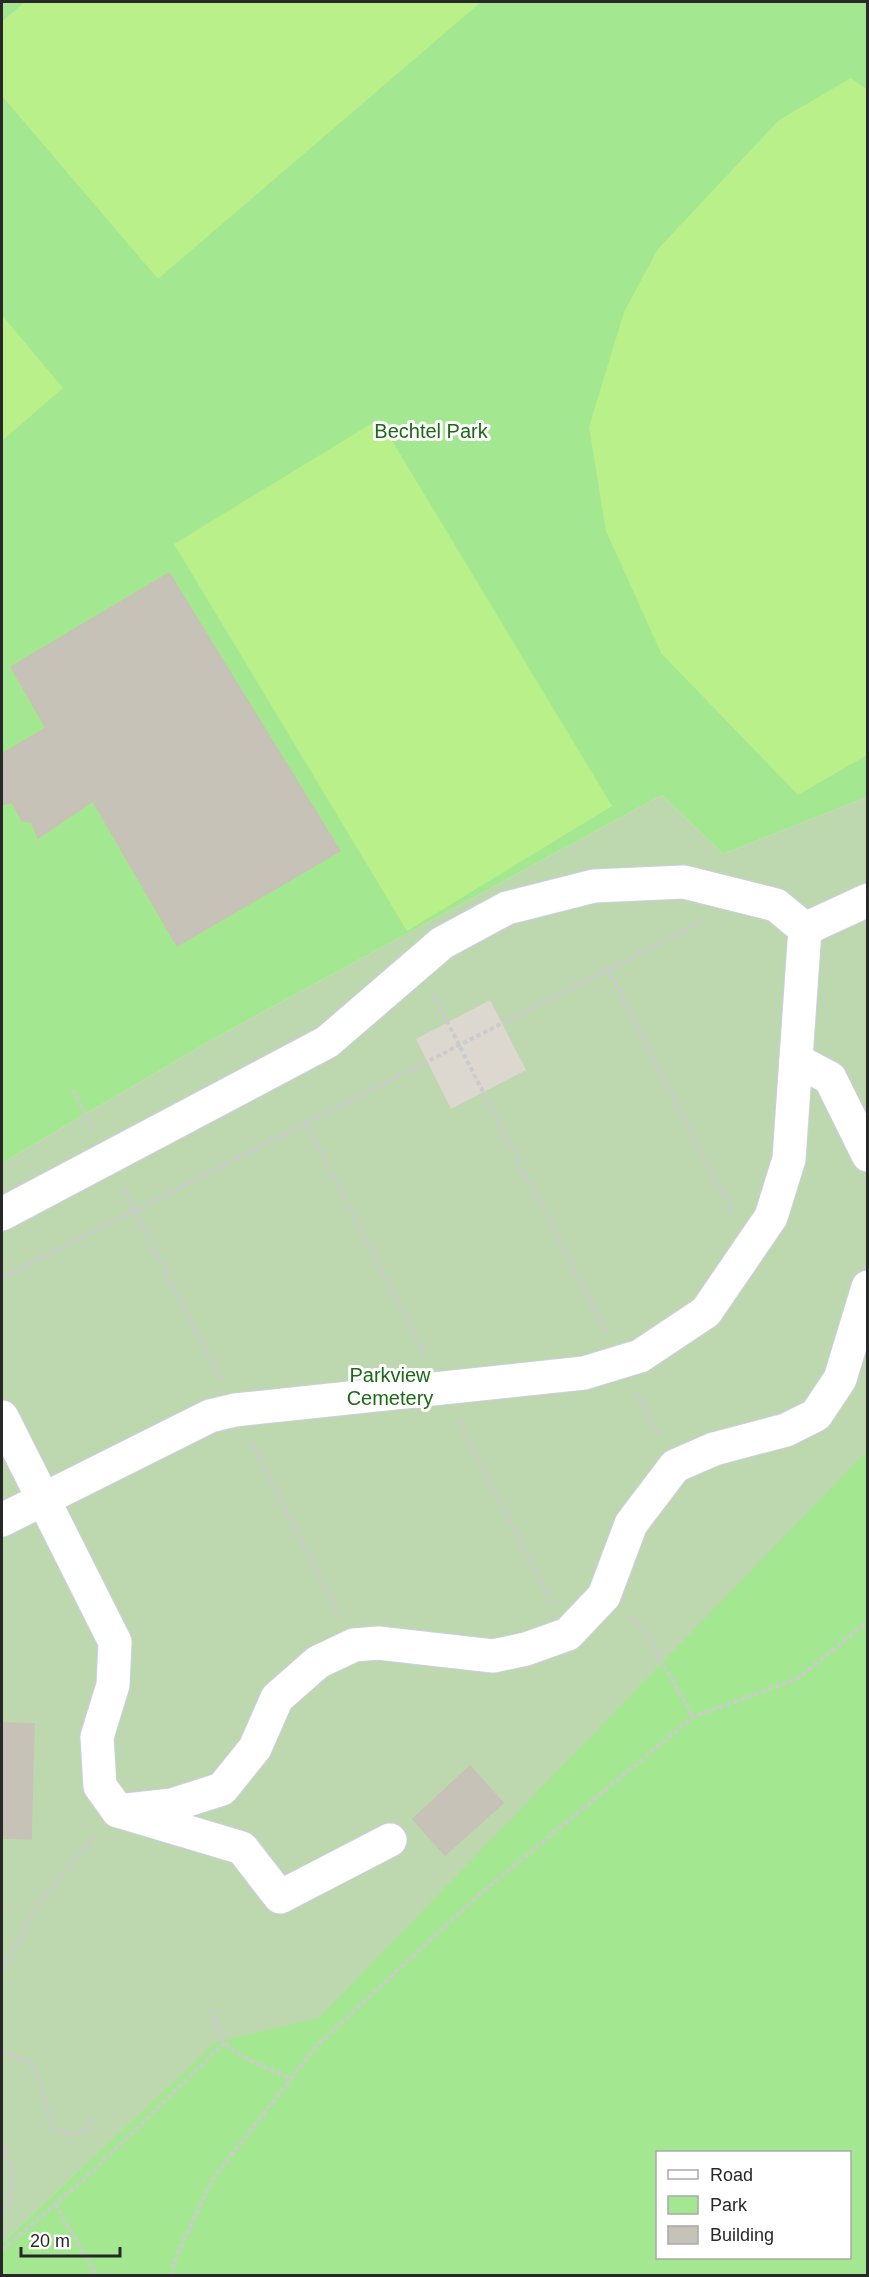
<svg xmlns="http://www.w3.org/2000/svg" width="869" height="2277" font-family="Helvetica,sans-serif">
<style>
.green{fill:#a3e790;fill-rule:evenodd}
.cemetery{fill:#bdd7ae}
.pitch{fill:#b9f08a}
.plaza{fill:#dcd8cf}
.building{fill:#c7c2b8;stroke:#c7c2b2;stroke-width:1.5}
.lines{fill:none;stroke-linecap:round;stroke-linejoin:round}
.minor-casing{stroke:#cdcfe3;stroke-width:35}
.path{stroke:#cbcbcb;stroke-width:4;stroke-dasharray:4.5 3;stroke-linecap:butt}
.minor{stroke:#fff;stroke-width:33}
.labels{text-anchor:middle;stroke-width:6;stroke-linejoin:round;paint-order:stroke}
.park-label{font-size:20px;fill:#1c6914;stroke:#fff}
</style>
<rect width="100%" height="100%" fill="#ece6d8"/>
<g class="green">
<path d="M2 2H867V797L723 854 662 795 215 1038 2 1163Z"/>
<path d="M867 1399V2275L2 2276V2243L216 2041 231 2038ZM658 2152H850V2258H658Z"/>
</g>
<path class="cemetery" d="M662 795 723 854 867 797V1451L319 2018 216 2042 2 2243V1163L215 1038Z"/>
<g class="pitch">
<path d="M25 2H481L158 279 2 96V21Z"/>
<path d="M851 78 868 90 867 755 798 795 661 653 606 531 589 427 624 312 658 249 779 120Z"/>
<path d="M2 315 63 388 2 441Z"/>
<path d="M379 419 612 806 407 931 174 544Z"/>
</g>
<path class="plaza" d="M490 1000 526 1070 451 1109 416 1039Z"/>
<g class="building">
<path d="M169 573 340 851 177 946 93 801 38 838 32 822 22 821 12 802 2 805V754L46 728 11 667Z"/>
<path d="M2 1723 34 1724 31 1839 2 1838Z"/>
<path d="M470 1766 503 1803 445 1855 413 1819Z"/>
</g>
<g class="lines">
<defs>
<g id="minor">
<path d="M805 929 868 900"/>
<path d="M796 1060 830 1078 868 1155"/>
<path d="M2 1214 327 1042 442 943 507 908 594 886 684 882 776 905 805 929"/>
<path d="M2 1417 115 1642 113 1685 97 1737 100 1786 118 1811 242 1848 280 1897 390 1840"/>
<path d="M2 1520 210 1416 235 1410 584 1373 640 1356 706 1312 771 1217 789 1159 805 929"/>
<path d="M118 1811 172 1805 222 1789 255 1748 277 1698 318 1662 354 1645 378 1643 493 1656 526 1649 568 1634 604 1596 631 1524 675 1466 714 1449 786 1430 816 1415 840 1379 868 1287"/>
</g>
</defs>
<use href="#minor" class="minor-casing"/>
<g class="path">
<path d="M608 969 733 1214"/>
<path d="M433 994 606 1332"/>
<path d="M73 1090 93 1130"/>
<path d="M306 1123 426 1357"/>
<path d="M123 1187 220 1379"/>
<path d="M2 1278 701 922"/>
<path d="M637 1392 659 1436"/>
<path d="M458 1420 552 1603"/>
<path d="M251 1442 340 1617"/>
<path d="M630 1617 643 1627 693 1717"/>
<path d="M2 1971 42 1898 95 1836"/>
<path d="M211 2009 224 2043 247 2059 291 2079"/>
<path d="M2 2051 34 2065 53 2128 71 2134 86 2130 91 2119"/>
<path d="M2 2146 13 2168 10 2203 2 2210"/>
<path d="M55 2204 97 2276"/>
<path d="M2 2250 89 2175 224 2043"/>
<path d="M171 2276 176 2257 212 2180 317 2045 480 1894 693 1717 797 1679 868 1621"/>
</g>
<use href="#minor" class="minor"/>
</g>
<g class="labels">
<g class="park-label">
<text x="431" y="438">Bechtel Park</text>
<text x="390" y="1382">Parkview<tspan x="390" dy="23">Cemetery</tspan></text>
</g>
</g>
<rect width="869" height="2277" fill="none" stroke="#282828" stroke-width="6"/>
<rect x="656" y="2151" width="195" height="108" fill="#ffffff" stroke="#a9a9a9" stroke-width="1.5"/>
<rect x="668" y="2170" width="30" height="9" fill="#ffffff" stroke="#a9a9a9" stroke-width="1.5"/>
<text x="710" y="2181" font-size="18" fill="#282828">Road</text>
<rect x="668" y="2196" width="30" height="18" fill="#a3e790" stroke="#a9a9a9" stroke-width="1.5"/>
<text x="710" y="2211" font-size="18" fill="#282828">Park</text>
<rect x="668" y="2226" width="30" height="18" fill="#c7c2b8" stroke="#a9a9a9" stroke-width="1.5"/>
<text x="710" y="2241" font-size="18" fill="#282828">Building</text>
<path d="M21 2247v9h99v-9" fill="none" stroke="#282828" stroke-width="3"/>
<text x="30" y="2247" font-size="18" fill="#282828" stroke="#ffffff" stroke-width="4.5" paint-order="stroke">20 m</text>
</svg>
